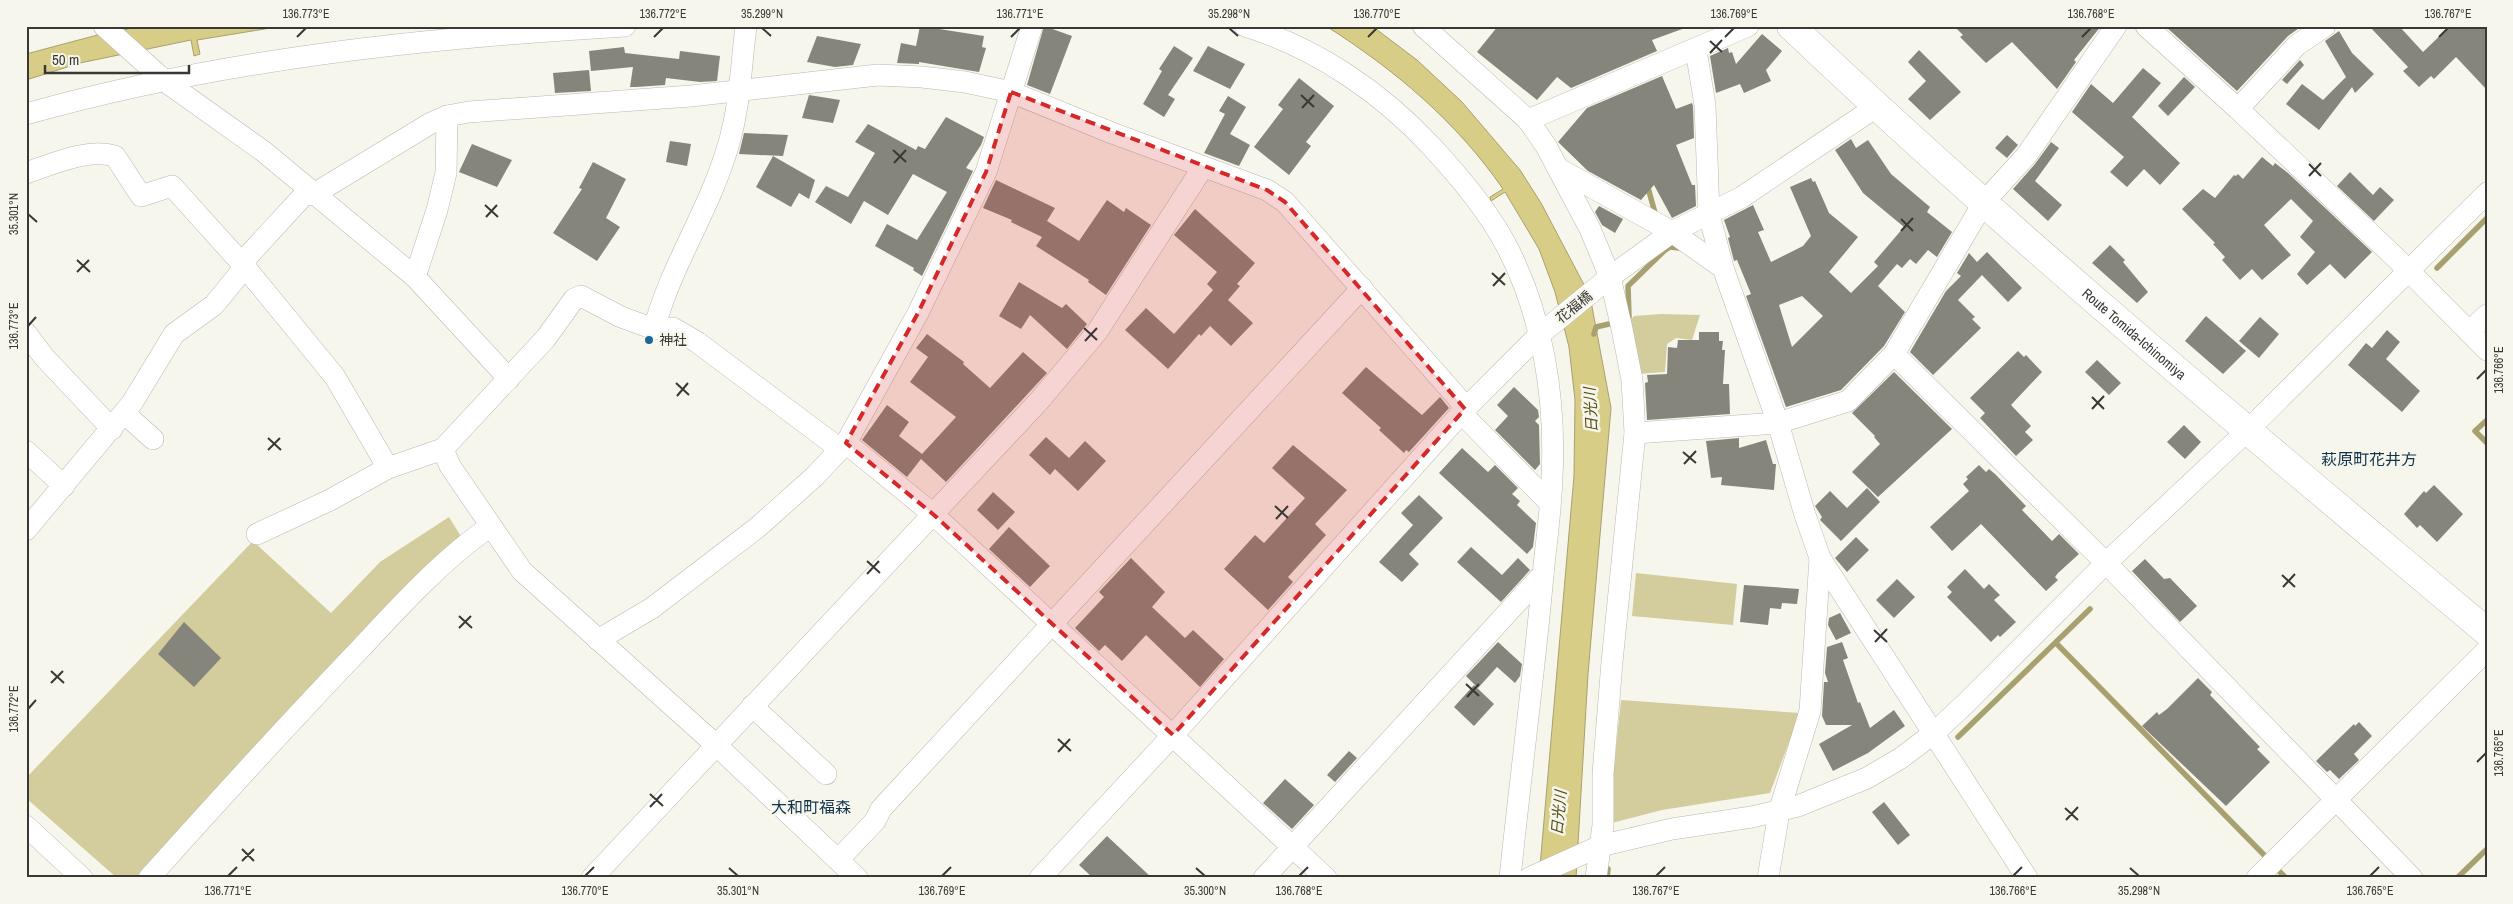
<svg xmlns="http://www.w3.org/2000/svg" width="2513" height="904" font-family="'Archivo Narrow','Noto Sans JP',sans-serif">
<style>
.green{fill:#d3cc9c}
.water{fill:#d8cd87;stroke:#a8a06e}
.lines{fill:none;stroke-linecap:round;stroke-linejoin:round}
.stream{stroke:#a8a06e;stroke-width:5.5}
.building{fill:#86857c;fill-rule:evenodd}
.minor-casing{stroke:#bab8af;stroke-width:22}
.major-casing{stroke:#bab8af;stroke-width:29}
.minor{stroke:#fff;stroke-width:21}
.major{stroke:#fff;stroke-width:28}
.marked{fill:#d62828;fill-opacity:0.2;stroke:#d62828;stroke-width:4;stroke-dasharray:10 6;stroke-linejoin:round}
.ticks{fill:none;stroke:#393834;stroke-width:2}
.poi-dot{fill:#1a679a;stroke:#f7f6ec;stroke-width:2}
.labels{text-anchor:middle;stroke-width:5;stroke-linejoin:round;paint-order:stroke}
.street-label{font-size:14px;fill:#393834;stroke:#f7f6ec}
.poi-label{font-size:14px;fill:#393834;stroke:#f7f6ec;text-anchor:start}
.water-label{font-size:15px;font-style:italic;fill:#544c17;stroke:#f7f6ec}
.quarter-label{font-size:16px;fill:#11344d;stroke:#f7f6ec}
.neatline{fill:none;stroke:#393834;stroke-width:2}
.ticks-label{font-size:12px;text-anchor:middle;fill:#393834}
</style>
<rect width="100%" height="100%" fill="#f7f6ec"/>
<g class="green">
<path d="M1661 314 1700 315 1692 340 1676 338 1667 344 1665 372 1638 374 1628 323 1634 316Z"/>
<path d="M449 517 467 546 148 878H117L26 798V778L253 541 331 613 380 562Z"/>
<path d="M1636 573 1737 584 1733 625 1632 616Z"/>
<path d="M1621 700 1800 713 1770 793 1662 810 1608 824Z"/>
</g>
<g class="water">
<path d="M117 26H121L123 30 141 26H283L197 40 200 54 194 56 191 40 80 63 26 80V54L105 33Z"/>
<path d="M1326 26H1372L1417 60 1462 102 1520 170 1541 203 1590 296 1611 408 1588 674 1576 878H1539L1574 476 1575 400 1569 347 1555 292 1539 249 1505 192 1491 201 1490 197 1503 189C1456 121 1395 70 1326 26Z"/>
</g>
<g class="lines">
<g class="stream">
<path d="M1647 184 1655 213"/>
<path d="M2437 268 2487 218"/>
<path d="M1629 317 1628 286 1664 251 1670 247 1679 248"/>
<path d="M1594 334 1596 327 1609 324"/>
<path d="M2487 420 2475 431 2487 443"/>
<path d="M2056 643 2268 859"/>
<path d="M1958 737 2090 609"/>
<path d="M2277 869 2286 878"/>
<path d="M1607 878 1608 869"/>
<path d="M2457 878 2487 849"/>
</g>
</g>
<g class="building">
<path d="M920 26 984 36 982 47 986 48 979 72 919 62V64L897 63 901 43 916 46Z"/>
<path d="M1044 26 1072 36 1050 94 1027 85Z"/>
<path d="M1498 26H1684L1685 28 1652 40 1657 51 1571 88 1557 77 1537 100 1477 52Z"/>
<path d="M1954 26H2101L2074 60 2076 62 2057 89 2012 42 1986 63 1960 37 1963 35Z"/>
<path d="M2165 26H2302L2288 36 2237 91Z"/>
<path d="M2369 26H2399L2423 52 2450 26H2487V90L2456 57 2434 79 2431 76 2419 87 2403 71 2408 67Z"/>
<path d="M2339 31 2352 53 2374 74 2355 93 2352 87 2319 130 2286 104 2302 84 2323 100 2346 77 2325 41Z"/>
<path d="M1762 34 1782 51 1766 70 1771 81 1744 93 1740 84 1716 93 1710 56 1728 48 1729 53 1732 52 1736 64Z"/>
<path d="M817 36 861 44 853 65 835 67 807 62Z"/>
<path d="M1174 46 1193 58 1168 95 1175 99 1164 117 1143 104 1162 71 1159 69Z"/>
<path d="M1208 46 1245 64 1230 89 1193 71Z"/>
<path d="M624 47 625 53 679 59 680 51 720 56 717 81 700 82 666 78 665 85 636 87H630L633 67 591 71 589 51Z"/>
<path d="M1919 50 1961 92 1930 120 1908 99 1926 81 1908 62Z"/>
<path d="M2300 60 2304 65 2287 84 2282 80Z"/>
<path d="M2143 68 2161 83 2132 117 2180 163 2160 185 2144 169 2127 187 2110 172 2124 157 2072 112 2091 84 2113 103Z"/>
<path d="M589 70 591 91 555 93 553 73Z"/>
<path d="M1662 76 1676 109 1692 103 1693 106 1694 138 1676 145 1692 185H1695L1696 206 1672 218 1654 185 1641 200 1588 171 1558 142 1587 108Z"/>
<path d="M2184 77 2195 87 2168 116 2158 106Z"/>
<path d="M1299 78 1334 106 1306 142 1311 146 1289 175 1254 147 1283 109 1278 105Z"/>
<path d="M809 95 840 100 833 123 802 118Z"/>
<path d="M1228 96 1246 107 1230 134 1250 145 1239 166 1204 153 1225 114 1219 111Z"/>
<path d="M946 117 984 137 981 145 966 168 973 171 922 276 913 270 914 268 875 246 887 224 917 240 947 192 913 174 888 215 864 201 851 224 815 202 826 186 848 197 875 153 855 142 868 124 916 150 918 146 925 149Z"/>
<path d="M744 133 788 135 783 156 739 154Z"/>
<path d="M2007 135 2018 145 2007 158 1995 148Z"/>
<path d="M1851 139 1856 148 1868 140 1891 174 1930 207 1927 212 1952 232 1937 257 1928 250 1916 264 1910 259 1902 268 1897 264 1878 286 1905 312 1884 346 1841 390 1786 407 1746 296 1751 294 1737 260 1734 261 1728 238 1730 237 1724 220 1753 205 1764 230 1758 232 1771 262 1803 246 1811 236 1790 187 1811 178 1813 182 1815 181 1829 213 1858 237 1829 272 1851 293 1878 266 1874 262 1904 227 1863 193 1835 150ZM1802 296 1823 316 1792 347 1779 305Z"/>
<path d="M670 141 691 144 687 166 666 162Z"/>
<path d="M2051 142 2059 148 2035 181 2062 205 2048 221 2013 189 2035 164Z"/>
<path d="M472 144 512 160 497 187 459 172Z"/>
<path d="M773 156 815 180 809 199 799 193 791 207 756 187Z"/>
<path d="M2262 157 2273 166 2275 163 2288 173 2372 252 2345 279 2330 264 2307 285 2297 274 2315 252 2300 237 2313 221 2291 199 2264 225 2291 255 2262 280 2252 269 2240 280 2222 260 2225 257 2213 244 2215 243 2182 209 2203 189 2215 198 2234 175 2236 176 2238 174 2243 179Z"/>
<path d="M593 162 626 179 606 218 620 227 597 261 553 233 582 189 579 188Z"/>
<path d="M2350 172 2373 195 2380 187 2394 200 2374 221 2337 186Z"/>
<path d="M996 180 1055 208 1047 221 1079 241 1107 200 1124 212 1126 208 1151 225 1106 295 1088 282 1089 280 1036 246 1042 237 1011 222 1012 220 983 208Z"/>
<path d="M1599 206 1623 219 1615 233 1602 225 1595 212Z"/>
<path d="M1195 209 1255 263 1237 284 1240 286 1228 300 1253 323 1231 346 1210 326 1201 336 1199 334 1168 369 1125 330 1146 308 1174 334 1213 290 1207 284 1217 272 1174 235Z"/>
<path d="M2110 245 2125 260 2123 262 2148 292 2137 303 2092 263Z"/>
<path d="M1987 252 2022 288 2008 302 1982 275 1958 300 1975 317 1972 319 1981 328 1933 375 1910 352 1946 291 1961 276 1957 273 1969 253 1977 262Z"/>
<path d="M1019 282 1062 308 1066 304 1087 324 1067 349 1030 315 1021 329 999 316Z"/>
<path d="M2206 316 2246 351 2223 374 2185 341Z"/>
<path d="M2260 317 2279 334 2259 358 2239 341Z"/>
<path d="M2387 330 2400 342 2386 359 2420 391 2402 412 2348 365 2366 343 2372 348Z"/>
<path d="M1699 332H1719V341H1723L1722 350H1725L1723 384H1729L1730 414 1647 420 1645 383 1648 382 1647 375 1667 374 1668 347 1677 348 1678 340H1699Z"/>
<path d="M927 334 964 362 963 364 990 388 1023 352 1047 373 946 482 921 459 907 477 862 440 887 405 909 422 899 436 922 454 956 417 910 382 928 357 916 348Z"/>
<path d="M2018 351 2024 357 2026 355 2042 372 2011 405 2031 426 2025 432 2033 440 2016 456 1980 418 1985 413 1970 398Z"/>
<path d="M2097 360 2121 383 2109 395 2085 372Z"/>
<path d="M1366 367 1422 415 1440 397 1449 408 1409 452 1406 450 1404 453 1379 430 1381 428 1342 393Z"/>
<path d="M1894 372 1952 429 1878 497 1852 472 1880 444 1874 437 1875 436 1852 413Z"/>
<path d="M1514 387 1538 410 1539 417 1535 421 1539 425 1540 464 1535 470 1495 430 1508 416 1497 405Z"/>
<path d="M2184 425 2201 442 2185 459 2167 442Z"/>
<path d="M1046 437 1069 458 1085 441 1106 461 1078 491 1055 469 1050 475 1029 455Z"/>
<path d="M1739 438V448L1766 440 1773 464H1776L1774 490 1721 485 1722 477 1711 478 1706 441Z"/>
<path d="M1293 445 1347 490 1315 524 1326 535 1288 577 1293 582 1268 610 1224 569 1255 535 1264 543 1305 498 1272 468Z"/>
<path d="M1462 448 1488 472 1495 465 1518 488 1512 494 1520 501 1517 505 1536 523 1533 547 1527 554 1439 473Z"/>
<path d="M1979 465 1986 472 1989 469 1995 474 2026 506 2022 510 2052 541 2059 534 2079 554 2058 573 2055 577 2058 580 2046 591 1981 524 1952 551 1930 527 1969 491 1963 484 1968 479 1966 477Z"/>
<path d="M2434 485 2463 514 2437 542 2420 525 2417 528 2404 514 2424 491 2426 493Z"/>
<path d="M1867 488 1880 502 1841 541 1820 520 1822 517 1815 506 1830 491 1847 508Z"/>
<path d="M993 492 1015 512 998 530 977 510Z"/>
<path d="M1419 495 1443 518 1409 554 1419 564 1402 582 1379 562 1413 525 1401 513Z"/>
<path d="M1009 527 1050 566 1030 587 989 549Z"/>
<path d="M1856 537 1869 550 1847 572 1835 558Z"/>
<path d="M1471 547 1502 575 1518 558 1530 570 1501 602 1457 562Z"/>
<path d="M1131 558 1165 592 1152 607 1185 638 1193 630 1224 659 1200 687 1146 635 1122 661 1105 645 1099 651 1075 628 1104 597 1099 592Z"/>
<path d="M2145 559 2164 579 2170 578 2197 606 2180 622 2132 571Z"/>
<path d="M1965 569 1984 589 1989 584 2000 595 1994 600 2016 622 2000 637 1998 635 1991 642 1947 597 1952 592 1947 587Z"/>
<path d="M1897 579 1915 597 1894 618 1876 600Z"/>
<path d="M1744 585 1799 589 1797 604 1782 603 1781 609 1770 608 1768 625 1740 622Z"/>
<path d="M1840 613 1851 633 1836 640 1828 625 1829 618Z"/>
<path d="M184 622 221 658 194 687 158 654Z"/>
<path d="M1498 642 1522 664 1520 676 1515 683 1497 667 1478 688 1466 676Z"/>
<path d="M1842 642 1848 658 1843 660 1858 703 1860 702 1870 728 1894 710 1905 726 1868 753 1833 771 1819 744 1852 725H1826L1822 716 1824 682H1828L1825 673 1827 647Z"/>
<path d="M2198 678 2212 692 2210 695 2260 747 2257 749 2270 762 2226 806 2142 726 2157 712 2159 715 2167 709Z"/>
<path d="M1474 685 1494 704 1474 726 1454 707Z"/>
<path d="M2359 722 2372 736 2354 754 2359 760 2339 779 2330 770 2327 772 2316 761 2354 724 2355 726Z"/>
<path d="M1349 751 1357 758 1335 782 1327 775Z"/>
<path d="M1285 779 1314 805 1292 829 1263 803Z"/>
<path d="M1884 802 1910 835 1898 845 1872 812Z"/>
<path d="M1107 836 1152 878H1093L1079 865Z"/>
</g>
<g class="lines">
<defs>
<g id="minor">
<path d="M104 26 166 82 263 151 415 277 509 379"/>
<path d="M1245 26C1316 48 1381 92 1431 146 1459 176 1487 209 1506 245 1543 315 1556 399 1552 477 1551 513 1545 550 1542 586 1533 683 1520 780 1510 878"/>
<path d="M1423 26 1528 120 1546 146 1590 229 1610 277 1622 329 1632 380 1635 433 1612 662 1603 774V825L1596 878"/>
<path d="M2146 26 2238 109 2397 259 2487 350"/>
<path d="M1696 50 1705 105 1709 214 1723 268"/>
<path d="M2238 109 2297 45 2325 26"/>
<path d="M26 114C222 59 423 38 625 26"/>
<path d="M1528 120 1748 26"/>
<path d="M1561 170 1672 232 1723 268 1778 423 1805 515 1820 558 2027 878"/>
<path d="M26 173C53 164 87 148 115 156L141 196 172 186 245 267 335 377 388 468"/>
<path d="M415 277 437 210 446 173 447 116"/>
<path d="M654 329C671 265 710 209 728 146 740 107 741 66 746 26"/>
<path d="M2469 332 2487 315"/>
<path d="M26 333 44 357 112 429"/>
<path d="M1894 354 2106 563 2412 878"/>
<path d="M124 413 153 439"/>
<path d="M1635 433 1778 423 1848 401 1894 354 1984 202 2026 156 2116 26"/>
<path d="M846 443 934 515 1326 878"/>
<path d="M840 449 697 342 673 328 654 329 621 317 581 296 574 299 546 338 443 449 450 466 522 571 716 745 857 878"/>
<path d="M26 451 64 486"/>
<path d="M26 530 132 403 174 334 214 305 245 267 247 257 304 195 314 194 431 123 447 116 469 112 691 96 878 75 922 77 965 82 1011 92 1112 133 1267 190 1285 202 1457 397 1465 409 1467 419 1550 503"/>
<path d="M257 534 330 500 388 468 443 449"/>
<path d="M598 640 652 608 758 527 814 477 846 443 918 313 986 172 1032 26"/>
<path d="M752 706 826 774"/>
<path d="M26 826 82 878"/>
<path d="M838 860 875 821 881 809 1362 288"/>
<path d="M149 878C219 800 289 723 361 648 399 607 445 557 491 526"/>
<path d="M592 878 1039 401 1097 332 1203 167"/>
<path d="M1040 878 1173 735 1465 409 1539 335 1610 277 1672 232 1742 197 1876 107"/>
<path d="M1264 878 1543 574"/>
<path d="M1529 878 1600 846 1672 829 1752 817 1798 806 1867 778 1901 758 1934 733 1965 704 2106 563 2247 431 2487 193"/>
<path d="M1768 878 1779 812 1810 711 1820 558"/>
<path d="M2257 878 2487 650"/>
</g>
<g id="major">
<path id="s1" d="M1791 26C2014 238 2252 434 2487 632"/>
</g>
</defs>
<use href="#minor" class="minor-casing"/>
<use href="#major" class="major-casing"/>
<use href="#minor" class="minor"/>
<use href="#major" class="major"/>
</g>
<path class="marked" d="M1011 92 1267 190 1285 202 1465 409 1173 735 934 515 846 443 918 313 986 172Z"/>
<path class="ticks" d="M762 28 771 36M1229 28 1238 36M297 37 306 28M654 37 663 28M1011 37 1020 28M1368 37 1377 28M1725 37 1734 28M2082 37 2091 28M2439 37 2448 28M1710 41 1722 52M1710 53 1722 40M1301 95 1314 107M1302 108 1314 95M893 150 906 162M894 163 906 150M2309 164 2321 176M2309 176 2321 163M485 205 498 217M28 214 37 222M486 217 497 205M1901 219 1913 231M1901 231 1913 218M77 260 90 272M77 272 89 260M1492 273 1505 285M1493 286 1505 273M28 326 36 317M1084 328 1097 340M1085 341 1097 328M2477 379 2486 370M676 383 689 395M677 396 688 383M2092 397 2104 409M2092 409 2104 396M268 438 281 450M268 450 280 438M1683 452 1696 463M1684 464 1696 451M1275 506 1288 518M1276 519 1288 506M867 561 880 573M867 574 879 561M2282 575 2295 587M2283 587 2295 574M459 616 472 628M459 628 471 616M1874 630 1887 642M1875 642 1887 629M51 671 64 683M51 683 63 671M1466 684 1479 696M1467 697 1479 684M28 709 36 700M1058 739 1071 751M1058 752 1070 739M2477 762 2486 753M650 794 663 806M650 807 662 794M2065 808 2078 820M2066 820 2078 807M242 849 254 861M242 861 254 849M729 868 738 876M1196 868 1205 876M2130 868 2139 876M228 876 237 867M585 876 594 867M942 876 951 867M1299 876 1308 867M1656 876 1665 867M2013 876 2022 867M2370 876 2379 867"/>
<circle class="poi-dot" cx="649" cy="340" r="5"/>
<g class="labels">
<g class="street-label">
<text transform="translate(1574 307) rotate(-39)" y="5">花福橋</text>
<text dy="5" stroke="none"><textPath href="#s1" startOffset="461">Route Tomida-Ichinomiya</textPath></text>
</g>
<g class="poi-label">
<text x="659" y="345">神社</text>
</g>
<g class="water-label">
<text transform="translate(1591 410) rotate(-93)" y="5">日光川</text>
<text transform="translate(1559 813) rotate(-85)" y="5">日光川</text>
</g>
<g class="quarter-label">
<text x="2369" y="465">萩原町花井方</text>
<text x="811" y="813">大和町福森</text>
</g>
</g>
<rect width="2513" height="904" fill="none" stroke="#f7f6ec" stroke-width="55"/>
<path d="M45 65v8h144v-8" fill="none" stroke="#393834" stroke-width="2.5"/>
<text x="52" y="65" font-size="15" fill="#393834" stroke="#f7f6ec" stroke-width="4" paint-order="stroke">50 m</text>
<rect x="28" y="28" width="2458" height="848" class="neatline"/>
<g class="ticks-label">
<text x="306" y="18">136.773°E</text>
<text x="663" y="18">136.772°E</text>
<text x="762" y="18">35.299°N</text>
<text x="1020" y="18">136.771°E</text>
<text x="1229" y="18">35.298°N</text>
<text x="1377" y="18">136.770°E</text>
<text x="1734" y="18">136.769°E</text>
<text x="2091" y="18">136.768°E</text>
<text x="2448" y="18">136.767°E</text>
<text transform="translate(14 214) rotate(-90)" y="4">35.301°N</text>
<text transform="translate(14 326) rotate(-90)" y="4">136.773°E</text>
<text transform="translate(2499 370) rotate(-90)" y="4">136.766°E</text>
<text transform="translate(14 709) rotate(-90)" y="4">136.772°E</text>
<text transform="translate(2499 753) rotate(-90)" y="4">136.765°E</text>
<text x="228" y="895">136.771°E</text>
<text x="585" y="895">136.770°E</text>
<text x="738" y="895">35.301°N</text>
<text x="942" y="895">136.769°E</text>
<text x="1205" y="895">35.300°N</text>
<text x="1299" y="895">136.768°E</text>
<text x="1656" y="895">136.767°E</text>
<text x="2013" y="895">136.766°E</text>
<text x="2139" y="895">35.298°N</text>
<text x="2370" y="895">136.765°E</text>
</g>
</svg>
